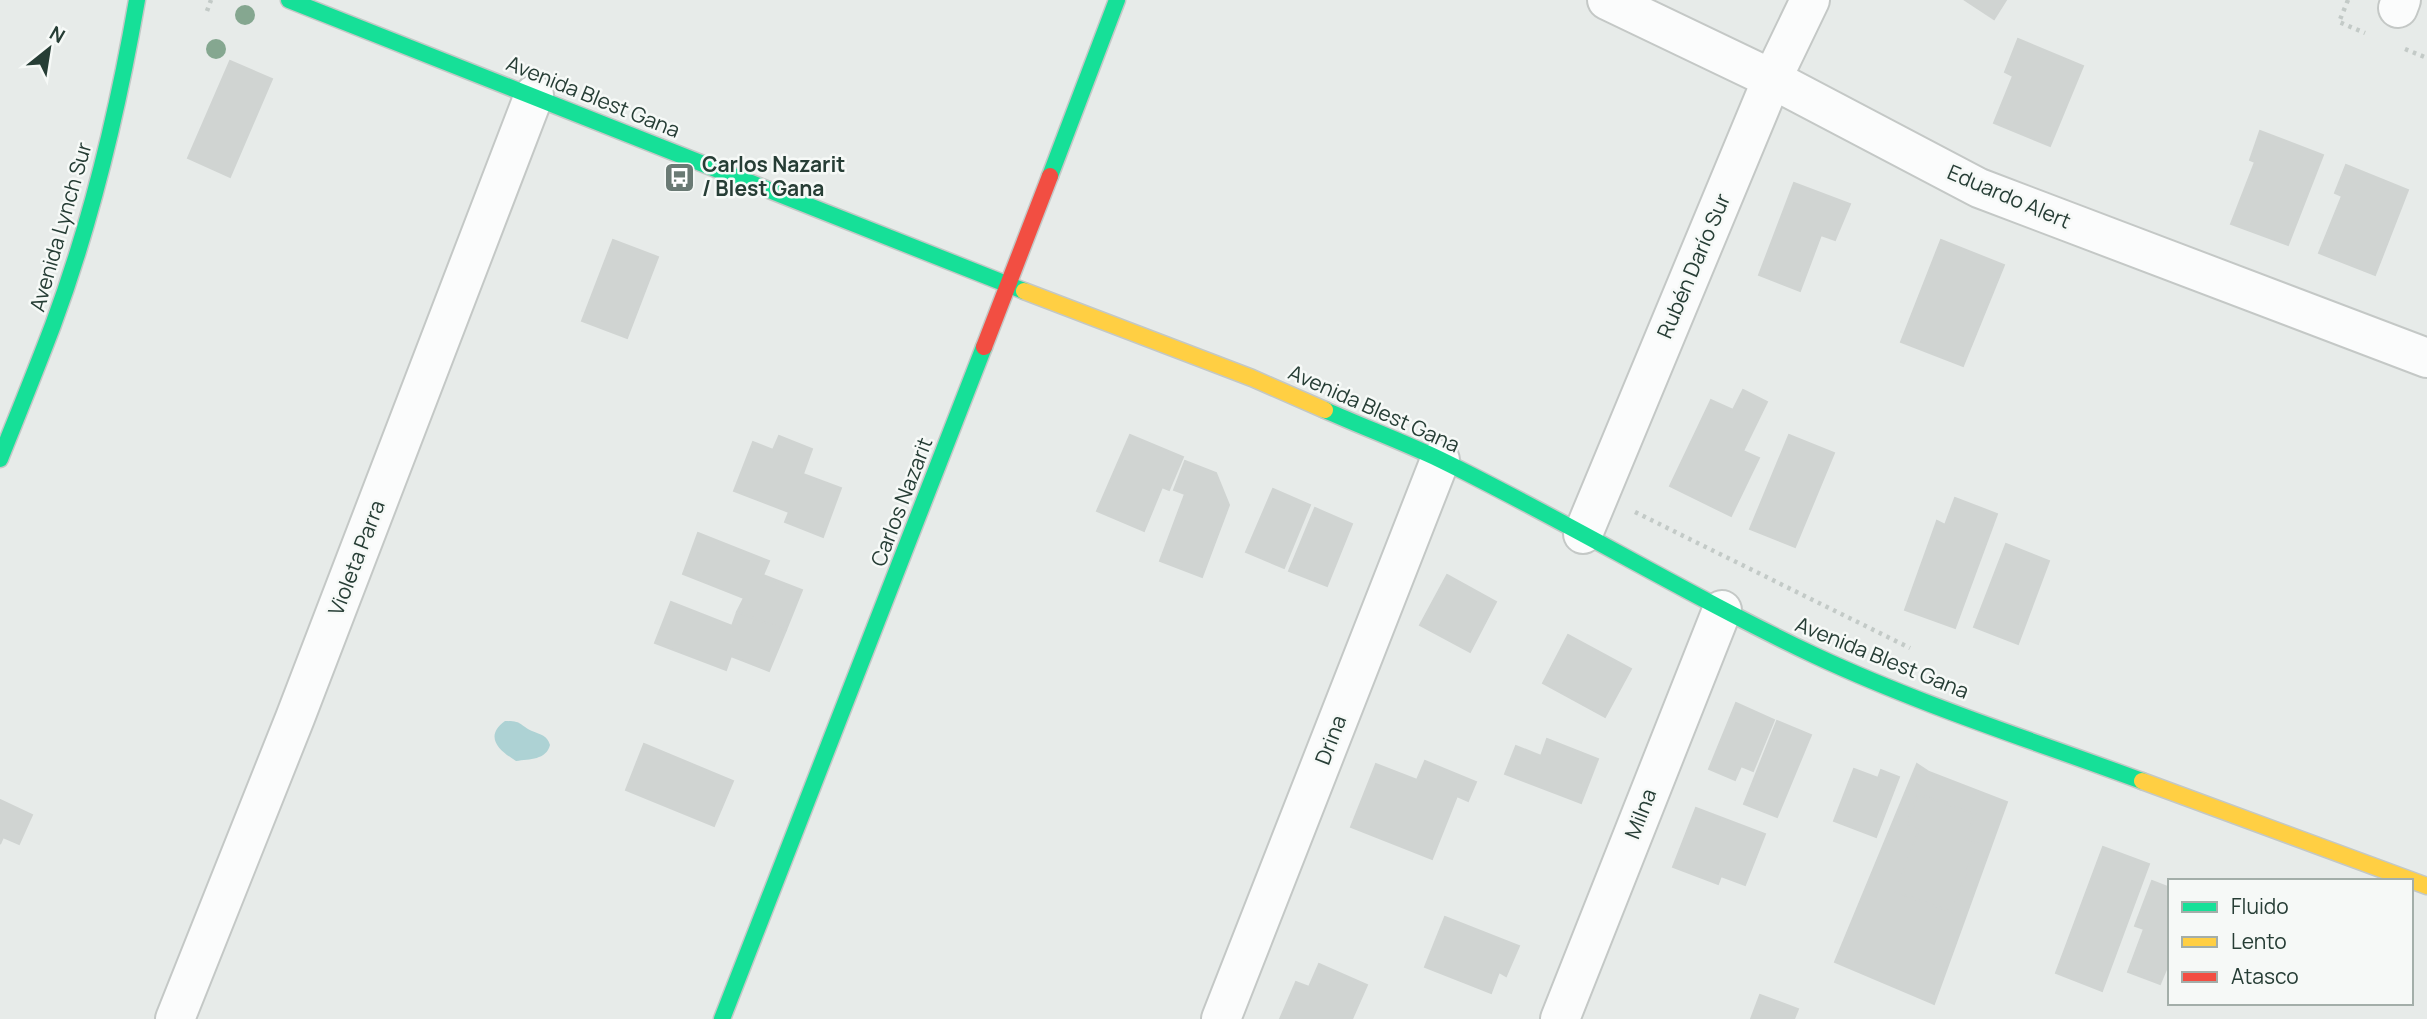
<svg xmlns="http://www.w3.org/2000/svg" width="2427" height="1019" font-family="Manrope,sans-serif">
<style>
.water{fill:#add2d4}
.building{fill:#d0d4d2;stroke:#d0d4d2;stroke-width:2}
.lines{fill:none;stroke-linecap:round;stroke-linejoin:round}
.street-casing{stroke:#c4c8c6;stroke-width:42}
.fast-casing{stroke:#c3c8c6;stroke-width:19}
.slow-casing{stroke:#c3c8c6;stroke-width:19}
.jam-casing{stroke:#c3c8c6;stroke-width:19}
.path{stroke:#c3cac7;stroke-width:4.5;stroke-dasharray:3.5 5;stroke-linecap:butt}
.street{stroke:#fbfcfc;stroke-width:38}
.fast{stroke:#16e098;stroke-width:16}
.slow{stroke:#ffcf43;stroke-width:16}
.jam{stroke:#f24e42;stroke-width:16}
.tree{fill:#85a790}
.labels{text-anchor:middle;stroke-width:5;stroke-linejoin:round;paint-order:stroke}
.street-label{font-size:21px;fill:#263d35;stroke:#f6f9f7}
.poi-label{font-size:21px;font-weight:bold;fill:#263d35;stroke:#f6f9f7;text-anchor:start}
</style>
<rect width="100%" height="100%" fill="#e7ebe9"/>
<path class="water" d="M505 721C523 721 519 725 532 731 541 735 547 735 550 745 546 760 530 759 516 761 500 751 483 737 505 721Z"/>
<g class="building">
<path d="M1965 0H2006L1994 19Z"/>
<path d="M2018 39 2083 66 2050 146 1994 123 2013 76 2005 72Z"/>
<path d="M230 61 272 79 230 177 188 158Z"/>
<path d="M2260 131 2323 155 2288 245 2231 224 2255 162 2250 160Z"/>
<path d="M2346 165 2408 190 2375 275 2319 253 2342 196 2335 193Z"/>
<path d="M1794 183 1850 204 1835 240 1821 235 1800 291 1759 275Z"/>
<path d="M613 240 658 257 627 338 582 321Z"/>
<path d="M1941 240 2004 265 1963 366 1901 342Z"/>
<path d="M1743 390 1767 402 1743 451 1759 458 1731 516 1670 486 1711 400 1733 410Z"/>
<path d="M1130 435 1183 457 1169 490 1162 487 1144 531 1097 511Z"/>
<path d="M1789 435 1834 453 1795 547 1750 529Z"/>
<path d="M779 436 812 449 803 474 841 488 823 537 785 522 789 512 734 491 753 442 773 450Z"/>
<path d="M1185 461 1216 473 1229 505 1202 577 1160 561 1185 494 1174 490Z"/>
<path d="M1273 489 1310 505 1284 568 1246 552Z"/>
<path d="M1955 498 1997 514 1955 628 1905 610 1937 521 1945 525Z"/>
<path d="M1315 508 1352 524 1327 586 1289 571Z"/>
<path d="M698 533 769 561 763 575 802 590 786 630 737 612 744 598 683 574Z"/>
<path d="M2006 544 2049 561 2018 644 1974 627Z"/>
<path d="M1447 575 1496 602 1470 652 1420 625Z"/>
<path d="M671 602 732 626 737 612 786 630 769 671 731 656 726 670 655 643Z"/>
<path d="M1568 635 1631 669 1605 717 1543 683Z"/>
<path d="M1736 703 1774 720 1753 771 1741 766 1735 780 1709 769Z"/>
<path d="M1777 721 1811 735 1777 817 1744 804Z"/>
<path d="M1547 739 1598 759 1581 803 1505 774 1516 746 1541 756Z"/>
<path d="M644 744 733 781 714 826 626 790Z"/>
<path d="M1425 761 1476 782 1468 801 1457 796 1432 859 1351 827 1376 764 1417 780Z"/>
<path d="M1917 764 1929 772 2007 802 1934 1004 1835 962Z"/>
<path d="M1854 769 1878 778 1881 770 1899 777 1876 837 1834 821Z"/>
<path d="M1918 794 1975 814 1966 839 1977 843 1952 912 1896 892 1919 830 1906 826Z"/>
<path d="M0 800 32 815 19 844 3 837 0 844Z"/>
<path d="M1696 808 1765 834 1745 885 1721 876 1718 884 1673 867Z"/>
<path d="M2103 847 2149 864 2102 991 2056 973Z"/>
<path d="M2152 881 2170 888V960L2160 984 2128 972 2144 929 2135 926Z"/>
<path d="M1445 917 1519 946 1506 976 1499 972 1491 993 1425 967Z"/>
<path d="M1319 964 1367 985 1352 1019H1280L1296 982 1309 987Z"/>
<path d="M1760 995 1798 1009 1794 1019H1751Z"/>
</g>
<g class="lines">
<defs>
<g id="street">
<path d="M1607 0 1772 79 1979 188 2427 358"/>
<path d="M2398 8 2401 0"/>
<path d="M1583 534 1772 79 1810 0"/>
<path d="M175 1019 295 718 534 95"/>
<path d="M1221 1019 1440 460"/>
<path d="M1560 1019 1722 610"/>
</g>
<g id="fast">
<path d="M289 0 1024 291"/>
<path d="M1050 176 1117 0"/>
<path d="M1325 410C1363 427 1403 442 1441 460 1568 522 1689 596 1816 656 1921 705 2034 741 2142 781"/>
<path d="M0 459C18 414 36 370 53 325 92 220 118 110 137 0"/>
<path d="M722 1019 984 347"/>
</g>
<g id="slow">
<path d="M1024 291 1252 378 1325 410"/>
<path d="M2142 781 2427 886"/>
</g>
<path id="jam" d="M984 347 1050 176"/>
</defs>
<use href="#street" class="street-casing"/>
<use href="#fast" class="fast-casing"/>
<use href="#slow" class="slow-casing"/>
<use href="#jam" class="jam-casing"/>
<g class="path">
<path d="M2348 0 2339 22 2365 33"/>
<path d="M207 11 211 0"/>
<path d="M2405 49 2427 58"/>
<path d="M1635 512 1910 648"/>
</g>
<use href="#street" class="street"/>
<use href="#fast" class="fast"/>
<use href="#slow" class="slow"/>
<use href="#jam" class="jam"/>
</g>
<g class="tree">
<circle cx="245" cy="15" r="10"/>
<circle cx="216" cy="49" r="10"/>
</g>
<defs>
<symbol id="bus-square" viewBox="-11 -11 22 22"><rect x="-9" y="-9" width="18" height="18" rx="4" fill="#6a7a74" stroke="#f6f9f7"/><path d="M-5-6H5V4H4V6H2V4H-2V6H-4V4H-5ZM-3.5-4V0h7V-4ZM-3.5 1.2v1.5H-2V1.2ZM2 1.2v1.5H3.5V1.2Z" fill="#fff"/></symbol>
</defs>
<g fill-rule="evenodd">
<use href="#bus-square" x="662" y="160" width="35" height="35"/>
</g>
<g class="labels">
<g class="street-label">
<text transform="translate(593 97) rotate(22)" y="7">Avenida Blest Gana</text>
<text transform="translate(2009 197) rotate(23)" y="7">Eduardo Alert</text>
<text transform="translate(61 227) rotate(-74)" y="7">Avenida Lynch Sur</text>
<text transform="translate(1694 266) rotate(-67)" y="7">Rubén Darío Sur</text>
<text transform="translate(1374 409) rotate(24)" y="7">Avenida Blest Gana</text>
<text transform="translate(902 502) rotate(-69)" y="7">Carlos Nazarit</text>
<text transform="translate(357 558) rotate(-69)" y="7">Violeta Parra</text>
<text transform="translate(1882 658) rotate(22)" y="7">Avenida Blest Gana</text>
<text transform="translate(1331 740) rotate(-69)" y="7">Drina</text>
<text transform="translate(1641 814) rotate(-69)" y="7">Milna</text>
</g>
<g class="poi-label">
<text x="702" y="172">Carlos Nazarit<tspan x="702" dy="24">/ Blest Gana</tspan></text>
</g>
</g>
<rect x="2168" y="879" width="245" height="126" fill="#f6f9f7" stroke="#a3aea9" stroke-width="2"/>
<rect x="2182" y="902" width="35" height="10" fill="#16e098" stroke="#a3aea9" stroke-width="2"/>
<text x="2231" y="914" font-size="21" fill="#263d35">Fluido</text>
<rect x="2182" y="937" width="35" height="10" fill="#ffcf43" stroke="#a3aea9" stroke-width="2"/>
<text x="2231" y="949" font-size="21" fill="#263d35">Lento</text>
<rect x="2182" y="972" width="35" height="10" fill="#f24e42" stroke="#a3aea9" stroke-width="2"/>
<text x="2231" y="984" font-size="21" fill="#263d35">Atasco</text>
<g transform="translate(49 49) rotate(30)" stroke="#f6f9f7" stroke-width="5" paint-order="stroke">
<path d="M0-5L12 26L0 18L-12 26Z" fill="#263d35"/>
<text y="-10" font-size="19" font-weight="bold" text-anchor="middle" fill="#263d35">N</text>
</g>
</svg>
